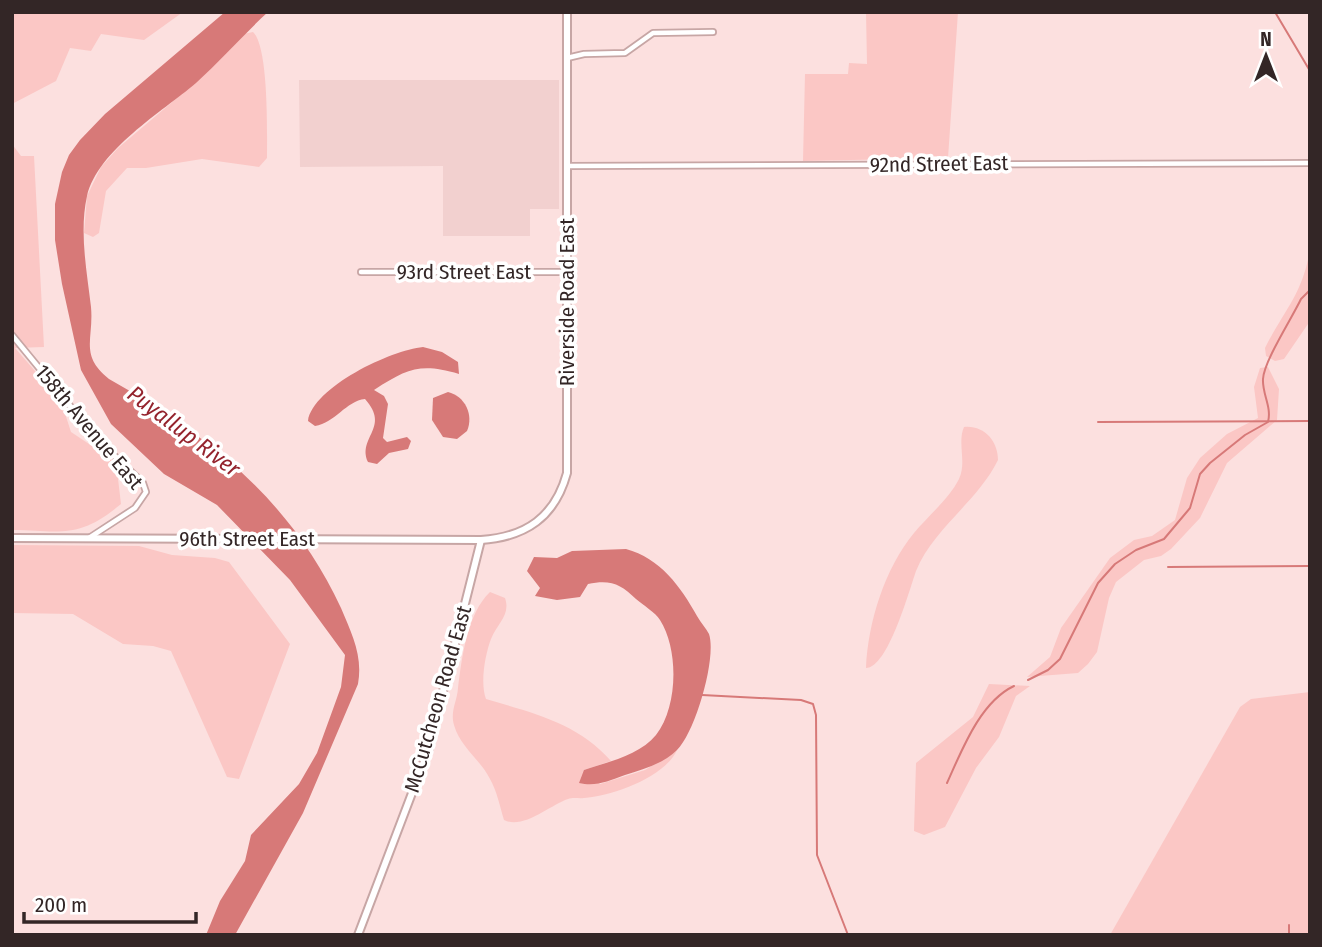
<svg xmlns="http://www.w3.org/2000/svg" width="1322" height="947" font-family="'Fira Sans Condensed',sans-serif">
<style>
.built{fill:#f2d0cf}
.green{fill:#fbc7c5}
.water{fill:#d77978}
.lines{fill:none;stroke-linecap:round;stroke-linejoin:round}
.stream{stroke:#d77978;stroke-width:2}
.street-casing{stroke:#c7a6a5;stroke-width:8}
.secondary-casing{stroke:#c7a6a5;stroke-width:10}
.street{stroke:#fff;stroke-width:4.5}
.secondary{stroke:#fff;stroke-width:6}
.labels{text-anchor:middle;stroke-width:7;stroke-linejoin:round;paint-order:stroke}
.street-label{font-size:21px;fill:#332626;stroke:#fff}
.water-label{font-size:23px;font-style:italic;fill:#94232d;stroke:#fff}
</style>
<rect width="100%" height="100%" fill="#fce0df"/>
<path class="built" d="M299 80H559V209H530V236H443V166L300 167Z"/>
<g class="green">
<path d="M12 12H183L144 40 101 34 91 51 70 48 56 81 12 104Z"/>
<path d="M866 12H958L948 158 803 161 805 74H848L849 63 867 64Z"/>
<path d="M253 32C269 47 267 134 267 158L259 167 202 159 146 168H127L106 191 99 233 93 237 84 233 87 196 101 167 118 148 197 81 243 34Z"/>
<path d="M12 144 21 156H34L44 347 15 348 61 401 71 432 116 462 121 504C79 539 63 531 12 530Z"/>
<path d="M1310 249V321L1284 359 1275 361 1266 356 1265 348C1284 310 1303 294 1310 249Z"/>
<path d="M1268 367 1279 389 1277 420 1227 463 1200 518 1171 549 1161 556 1144 560 1116 582 1109 598 1097 652 1088 664 1078 673 1027 677 1050 657 1061 628 1110 558 1134 540 1152 536 1175 520 1187 478 1200 458 1227 434 1258 418 1254 387 1260 368Z"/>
<path d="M964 427C984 425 998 441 998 460 978 501 933 529 916 571 909 591 888 668 866 668 868 622 885 568 914 533 928 516 949 499 959 479 967 462 957 443 964 427Z"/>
<path d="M12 545 139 546 172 555 215 558 229 562 290 644 239 779 227 777 171 651 153 646 123 644 73 614 12 613Z"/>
<path d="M490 592 505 598C511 615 497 624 491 639 485 655 480 683 486 699 533 713 578 723 611 761L584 770 600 784 645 770 677 750C665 777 613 796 584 798 579 799 574 797 568 799 550 805 523 830 504 820 500 807 497 791 490 779 480 759 460 747 454 725 450 711 457 702 458 688 462 657 467 614 490 592Z"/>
<path d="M989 684 1030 686 1016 696 999 737 976 768 945 827 924 835 914 831 916 763 973 717Z"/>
<path d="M1310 692V935H1110L1240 707 1251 699Z"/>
</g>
<g class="water">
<path d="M225 12H268C243 35 221 60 196 83 162 112 98 150 87 196 79 232 87 272 91 307 94 339 79 355 109 379 209 435 292 502 341 608 352 634 363 656 358 684L303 813 235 935H206L220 901 245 861 251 835 299 784 317 753 341 687 345 655 290 580 217 505 164 474 111 424 81 370 62 284 55 240V204L62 172 69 155 80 140 105 114Z"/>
<path d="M423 347 442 352 458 362 459 374C421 363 408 368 374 390L384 396 388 404 383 438 387 442 407 437 411 441 408 449 389 453 377 464 368 462C357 437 391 428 365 399 346 401 335 423 315 426L308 421C313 387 391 350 423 347Z"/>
<path d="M448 392C465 396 474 415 467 431L457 439 443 437 432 420 433 398Z"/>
<path d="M626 549C660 558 681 587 697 616 701 623 706 628 709 634 717 658 695 733 677 750 663 764 643 769 625 775 608 781 596 787 579 783L584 770C608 762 640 755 656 735 678 707 679 650 660 620 655 612 644 606 636 599 621 584 610 579 588 584L580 597 557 600 535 596 540 588 527 571 534 557 557 558 572 551Z"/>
</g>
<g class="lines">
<g class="stream">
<path d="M1275 12 1310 71"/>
<path d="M1098 422 1310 421"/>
<path d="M1168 567 1310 566"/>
<path d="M1028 680 1048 670 1060 659 1098 583 1115 564 1136 550 1164 539 1190 508 1200 474 1210 463 1245 435 1268 422C1272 407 1262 394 1263 379 1264 361 1292 318 1301 299L1310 290"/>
<path d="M702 695 801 700 813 704 816 715 817 855 848 935"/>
<path d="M947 783C962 750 980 702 1014 686"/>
<path d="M1289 925V935"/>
</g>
<defs>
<g id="street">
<path d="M567 58 584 54 625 53 653 33 713 32"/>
<path d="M567 166 1310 163"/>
<path d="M361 272H566"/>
<path d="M12 335 99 441 143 483 146 492 135 508 89 538"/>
</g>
<g id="secondary">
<path d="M12 538 481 540C526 537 555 517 567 473V12"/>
<path d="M358 935 428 751 481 540"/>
</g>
</defs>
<use href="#street" class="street-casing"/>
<use href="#secondary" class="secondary-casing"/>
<use href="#street" class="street"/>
<use href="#secondary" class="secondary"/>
</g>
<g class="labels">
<g class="street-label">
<text transform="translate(939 164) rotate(-1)" y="7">92nd Street East</text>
<text x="464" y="279">93rd Street East</text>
<text transform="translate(567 302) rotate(-90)" y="7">Riverside Road East</text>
<text transform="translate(89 427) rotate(50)" y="7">158th Avenue East</text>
<text x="247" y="546">96th Street East</text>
<text transform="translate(438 699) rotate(-74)" y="7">McCutcheon Road East</text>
</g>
<g class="water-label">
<text transform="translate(184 431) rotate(37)" y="8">Puyallup River</text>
</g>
</g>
<rect width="1322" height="947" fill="none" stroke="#332626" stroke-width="28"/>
<g transform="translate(1266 56)" stroke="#ffffff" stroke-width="5" paint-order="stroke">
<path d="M0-5L12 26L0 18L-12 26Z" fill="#332626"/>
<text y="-10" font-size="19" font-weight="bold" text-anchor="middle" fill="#332626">N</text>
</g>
<path d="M24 912v10h172v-10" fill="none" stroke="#332626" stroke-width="3.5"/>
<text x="35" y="912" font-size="21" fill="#332626" stroke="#ffffff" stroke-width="5" paint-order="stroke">200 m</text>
</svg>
